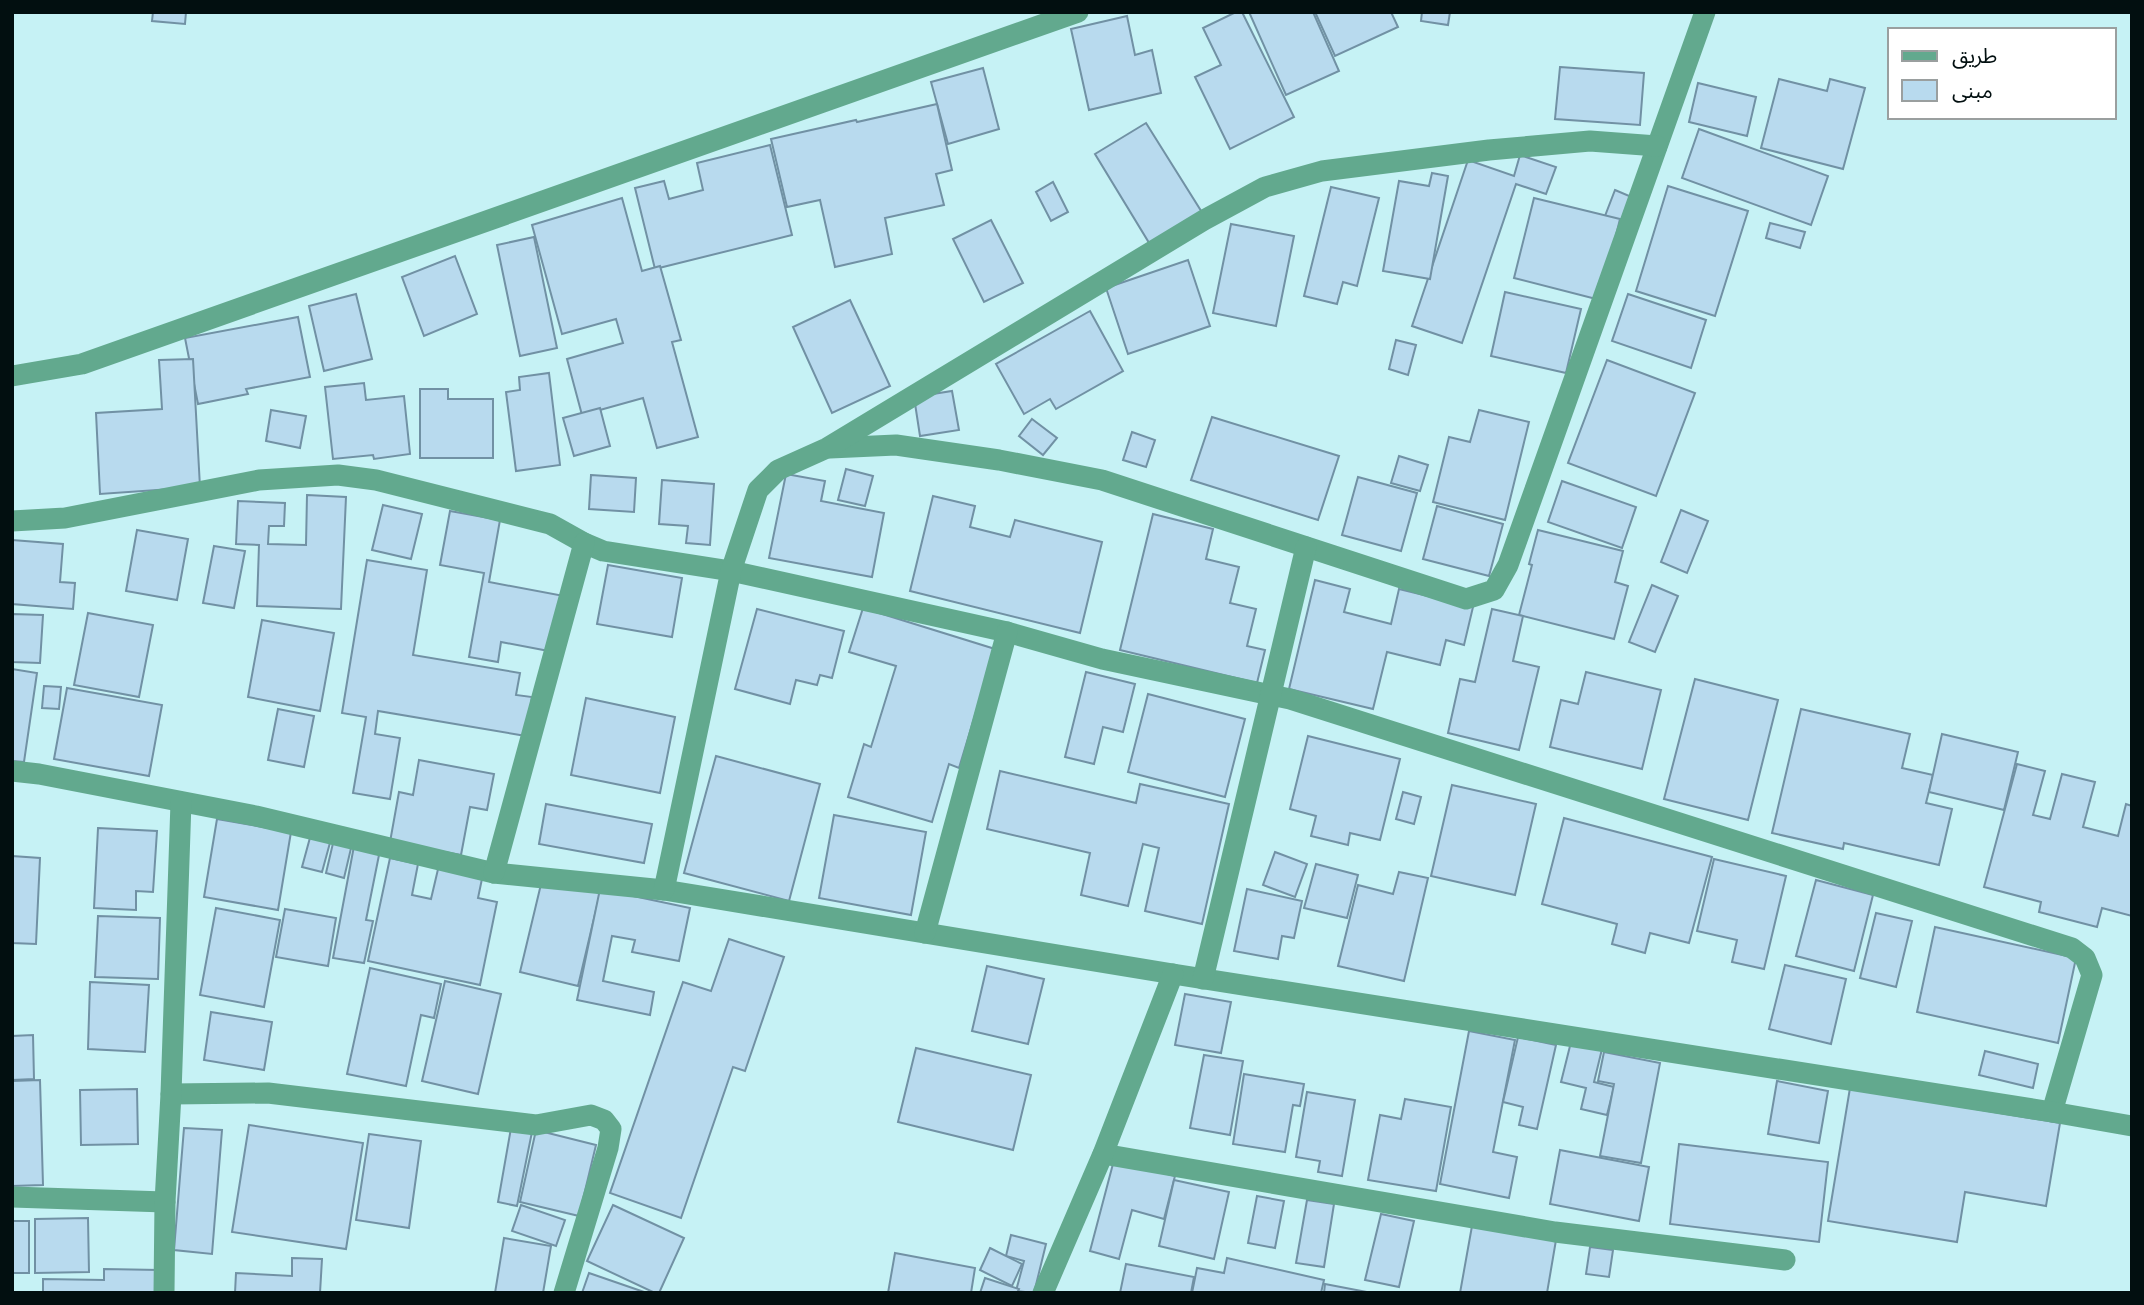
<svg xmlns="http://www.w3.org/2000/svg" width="2144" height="1305" font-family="'Crimson Pro','Noto Sans Arabic',serif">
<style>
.building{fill:#b8daee;stroke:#7191a4;stroke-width:2}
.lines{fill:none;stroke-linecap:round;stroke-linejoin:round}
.street{stroke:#62a98e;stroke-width:21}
</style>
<rect width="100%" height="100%" fill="#c6f2f5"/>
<g class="building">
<path d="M153 12H186L185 24 152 21Z"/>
<path d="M1236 12H1242L1294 117 1230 149 1195 77 1221 65 1203 28Z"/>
<path d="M1249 12H1313L1339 71 1286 95Z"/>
<path d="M1315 12H1391L1398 27 1335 56Z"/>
<path d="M1422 12H1450L1448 25 1421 21Z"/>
<path d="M1127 16 1135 55 1152 50 1161 93 1089 110 1071 29Z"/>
<path d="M1560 67 1644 73 1640 125 1555 119Z"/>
<path d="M983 68 999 129 948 144 931 82Z"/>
<path d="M1779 79 1827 91 1830 79 1865 88 1843 169 1761 148Z"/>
<path d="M1698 83 1756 97 1747 136 1689 122Z"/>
<path d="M937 104 952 170 936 174 944 205 885 218 892 254 835 267 820 200 787 207 771 139 856 120 857 122Z"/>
<path d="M1146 123 1203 214 1151 246 1095 154Z"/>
<path d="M1699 129 1828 176 1811 225 1682 178Z"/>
<path d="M770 145 792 235 655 269 635 188 664 181 669 199 703 190 697 163Z"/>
<path d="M1520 155 1556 167 1546 194 1516 184 1462 343 1412 326 1468 160 1514 176Z"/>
<path d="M1432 173 1448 176 1430 279 1383 271 1399 181 1429 186Z"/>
<path d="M1053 182 1068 212 1051 221 1036 192Z"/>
<path d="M1668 186 1748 211 1715 316 1636 291Z"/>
<path d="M1331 187 1379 198 1357 286 1343 282 1337 304 1304 296Z"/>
<path d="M1615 190 1634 198 1624 224 1605 216Z"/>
<path d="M622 198 642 271 660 266 681 340 672 342 698 437 657 448 643 398 582 415 567 359 623 343 616 319 562 334 532 225Z"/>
<path d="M1534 198 1620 219 1600 300 1514 278Z"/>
<path d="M991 220 1023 283 984 302 953 239Z"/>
<path d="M1770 223 1805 232 1800 248 1766 238Z"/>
<path d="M1231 224 1294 236 1276 326 1213 313Z"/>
<path d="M534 237 557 348 520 356 497 245Z"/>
<path d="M455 256 477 314 424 336 402 277Z"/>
<path d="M1188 260 1210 326 1128 354 1106 288Z"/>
<path d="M1505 292 1581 309 1566 373 1491 356Z"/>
<path d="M356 294 372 359 324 371 309 306Z"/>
<path d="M1628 294 1706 320 1691 368 1612 341Z"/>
<path d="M850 300 890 386 832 413 793 327Z"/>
<path d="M1090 311 1123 371 1056 409 1050 399 1024 414 996 364Z"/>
<path d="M298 317 310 377 246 389 248 394 198 404 185 338Z"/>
<path d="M1396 340 1416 345 1408 375 1389 369Z"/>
<path d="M193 359 200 487 100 494 96 413 162 409 159 360Z"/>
<path d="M1607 360 1695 393 1656 496 1568 463Z"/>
<path d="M549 373 560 465 516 471 506 392 520 390 519 377Z"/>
<path d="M364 383 366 400 404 396 410 454 374 459 373 455 333 459 325 387Z"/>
<path d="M420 389H448V399H493V458H420Z"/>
<path d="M952 391 959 430 920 436 914 397Z"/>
<path d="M600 408 610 446 574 456 563 418Z"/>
<path d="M271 410 306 416 300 448 266 441Z"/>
<path d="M1479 410 1529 422 1505 520 1433 502 1449 437 1470 442Z"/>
<path d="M1212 417 1339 456 1318 520 1191 480Z"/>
<path d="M1032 419 1057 438 1043 455 1019 436Z"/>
<path d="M1132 432 1155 440 1146 467 1123 460Z"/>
<path d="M1399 456 1428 465 1420 491 1391 483Z"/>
<path d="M846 469 873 476 865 506 838 500Z"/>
<path d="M786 474 825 481 821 501 884 513 872 577 769 558Z"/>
<path d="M591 475 636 478 634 512 589 509Z"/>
<path d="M1358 477 1417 493 1401 551 1342 535Z"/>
<path d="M662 480 714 484 710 545 686 543 688 526 659 524Z"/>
<path d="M1562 481 1636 507 1622 548 1548 522Z"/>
<path d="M307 495 346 497 341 609 257 606 259 545 236 544 238 501 285 503 284 526H269L268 544 306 545Z"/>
<path d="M933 496 975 506 970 527 1010 537 1015 520 1102 542 1080 633 910 591Z"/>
<path d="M383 505 422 514 411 559 372 550Z"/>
<path d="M1437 506 1503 524 1489 576 1423 559Z"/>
<path d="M1681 510 1708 521 1687 573 1661 562Z"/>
<path d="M450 511 500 520 489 582 564 596 554 652 501 642 498 662 469 657 484 573 440 565Z"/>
<path d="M1153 514 1213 529 1206 559 1239 567 1230 603 1256 609 1247 646 1265 650 1257 683 1120 650Z"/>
<path d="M137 530 188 539 177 600 126 591Z"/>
<path d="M1538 530 1623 551 1615 582 1628 586 1614 639 1519 615 1532 565 1529 564Z"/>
<path d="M12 540 63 544 60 582 75 583 73 609 12 604Z"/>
<path d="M214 546 245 551 234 608 203 603Z"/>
<path d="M367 560 427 570 413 655 520 673 516 695 532 697 526 736 378 711 375 734 400 738 390 799 353 793 366 717 342 713Z"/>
<path d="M608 565 682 578 672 637 597 624Z"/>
<path d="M1315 580 1350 589 1344 612 1391 624 1399 589 1473 607 1464 645 1446 640 1440 665 1387 652 1373 709 1289 689Z"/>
<path d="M1652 585 1678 596 1655 652 1629 642Z"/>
<path d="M863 608 995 649 959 768 949 764 932 822 848 797 864 744 871 747 896 666 849 652Z"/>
<path d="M757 609 844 631 832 678 820 675 817 685 796 680 790 704 735 689Z"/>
<path d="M1492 609 1523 616 1513 661 1539 667 1519 750 1448 733 1460 679 1475 682Z"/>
<path d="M88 613 153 625 139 697 74 685Z"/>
<path d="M12 614 43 615 40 663 12 662Z"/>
<path d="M262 620 334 633 320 711 248 697Z"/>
<path d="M12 669 37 673 24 762 12 761Z"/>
<path d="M1086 672 1135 684 1123 732 1103 727 1094 764 1065 757Z"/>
<path d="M1586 672 1661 690 1642 769 1550 747 1561 700 1578 704Z"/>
<path d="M1695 679 1778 700 1748 820 1664 799Z"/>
<path d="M44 686 61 687 59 709 42 708Z"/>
<path d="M67 688 162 705 149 776 54 759Z"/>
<path d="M1148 694 1245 719 1225 797 1128 772Z"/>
<path d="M586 698 675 717 660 793 571 775Z"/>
<path d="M278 709 314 716 304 767 268 760Z"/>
<path d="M1801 709 1910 734 1902 768 1933 775 1926 803 1952 809 1939 865 1844 843 1843 849 1772 833Z"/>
<path d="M1942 734 2018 752 2004 810 1929 792Z"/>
<path d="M1308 736 1400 759 1380 840 1350 833 1348 845 1311 836 1316 816 1290 809Z"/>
<path d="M716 756 820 784 789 901 684 873Z"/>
<path d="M419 760 494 774 487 810 470 807 461 855 390 842 399 792 413 795Z"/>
<path d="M2017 764 2045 771 2033 815 2050 819 2062 774 2095 782 2083 827 2118 836 2126 804 2132 806V916L2102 908 2097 927 2039 912 2041 902 1984 887Z"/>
<path d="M1000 771 1136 803 1140 784 1229 804 1202 924 1145 911 1159 848 1143 844 1128 906 1081 895 1090 853 987 829Z"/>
<path d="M1452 785 1536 804 1515 895 1431 876Z"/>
<path d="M1403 792 1421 797 1414 824 1396 819Z"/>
<path d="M546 804 652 824 644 863 539 844Z"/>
<path d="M834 815 926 832 911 915 819 898Z"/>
<path d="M1564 818 1712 857 1689 943 1650 933 1645 953 1612 944 1617 924 1542 904Z"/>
<path d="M217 819 291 832 278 910 204 897Z"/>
<path d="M98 828 157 831 153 892 136 891V910L94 908Z"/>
<path d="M311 834 331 839 322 872 302 867Z"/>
<path d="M334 839 352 844 344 878 326 873Z"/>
<path d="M354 846 380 850 366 920 373 921 364 963 333 958Z"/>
<path d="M1275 852 1307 864 1295 897 1263 885Z"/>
<path d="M12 856 40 858 36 944 12 943Z"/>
<path d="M390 858 418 864 412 895 431 899 439 865 483 874 478 898 497 902 480 985 368 961Z"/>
<path d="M1714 859 1786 876 1764 969 1732 962 1737 940 1697 931Z"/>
<path d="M1316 864 1358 875 1347 918 1304 908Z"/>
<path d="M1399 872 1428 878 1404 981 1338 966 1358 885 1393 894Z"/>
<path d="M542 880 600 893 578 986 520 972Z"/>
<path d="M1816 880 1873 895 1854 971 1796 956Z"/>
<path d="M600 889 690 908 679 961 632 952 635 940 612 936 603 981 654 992 650 1015 577 1000Z"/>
<path d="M1247 889 1302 901 1294 938 1282 936 1278 959 1234 951Z"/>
<path d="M216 908 280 920 264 1007 200 995Z"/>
<path d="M285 909 336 918 328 966 276 957Z"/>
<path d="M1876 913 1912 921 1896 987 1860 978Z"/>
<path d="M98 916 160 918 158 979 95 977Z"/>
<path d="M1935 927 2076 958 2058 1043 1917 1012Z"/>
<path d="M729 939 784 957 745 1071 733 1067 681 1218 610 1193 683 982 711 991Z"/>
<path d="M1785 965 1846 979 1831 1044 1769 1029Z"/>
<path d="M987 966 1044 979 1028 1044 972 1031Z"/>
<path d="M370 968 441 984 434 1018 421 1015 406 1086 347 1074Z"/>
<path d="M445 981 501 994 478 1094 422 1081Z"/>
<path d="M90 982 149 985 145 1052 88 1049Z"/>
<path d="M1185 994 1231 1002 1221 1053 1175 1045Z"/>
<path d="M211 1012 272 1022 264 1070 204 1060Z"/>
<path d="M1469 1031 1515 1040 1493 1152 1517 1157 1509 1198 1440 1184Z"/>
<path d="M33 1035 34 1079 12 1080V1036Z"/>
<path d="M1518 1037 1556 1045 1537 1129 1519 1125 1523 1107 1503 1102Z"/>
<path d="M1571 1042 1602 1049 1594 1082 1614 1087 1607 1115 1581 1109 1586 1088 1561 1082Z"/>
<path d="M916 1048 1031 1075 1013 1150 898 1122Z"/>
<path d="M1985 1051 2038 1064 2033 1088 1979 1075Z"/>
<path d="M1604 1052 1660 1063 1641 1163 1600 1156 1614 1084 1598 1081Z"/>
<path d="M1204 1055 1243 1061 1230 1135 1190 1128Z"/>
<path d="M1244 1074 1304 1084 1300 1106 1293 1105 1285 1152 1233 1144Z"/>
<path d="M40 1080 43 1185 12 1186V1081Z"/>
<path d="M1777 1081 1828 1091 1819 1143 1768 1134Z"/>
<path d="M1850 1088 2060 1123 2046 1206 1965 1192 1957 1242 1828 1221Z"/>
<path d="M137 1089 138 1144 81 1145 80 1090Z"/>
<path d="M1307 1092 1355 1100 1342 1176 1318 1172 1320 1161 1296 1157Z"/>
<path d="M1405 1099 1451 1107 1436 1191 1368 1180 1380 1115 1401 1119Z"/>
<path d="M249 1125 363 1143 346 1249 232 1232Z"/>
<path d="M184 1128 222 1130 212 1254 174 1250Z"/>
<path d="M511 1128 532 1132 517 1206 498 1202Z"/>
<path d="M536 1130 596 1145 579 1216 520 1202Z"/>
<path d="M369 1134 421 1141 409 1228 356 1220Z"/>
<path d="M1679 1144 1828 1162 1819 1242 1670 1224Z"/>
<path d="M1560 1150 1649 1167 1639 1221 1550 1204Z"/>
<path d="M1114 1160 1175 1176 1164 1219 1132 1210 1119 1259 1090 1251Z"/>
<path d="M1174 1180 1229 1192 1214 1259 1159 1246Z"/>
<path d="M1257 1196 1284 1201 1275 1248 1248 1243Z"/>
<path d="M1307 1200 1334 1204 1324 1267 1296 1263Z"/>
<path d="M521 1205 565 1220 556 1246 512 1231Z"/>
<path d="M613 1205 684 1238 659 1293H655L587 1261Z"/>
<path d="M1381 1214 1414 1221 1399 1287 1365 1280Z"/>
<path d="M88 1218 89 1272 35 1273V1219Z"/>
<rect x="12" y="1221" width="17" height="52"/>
<path d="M1472 1226 1556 1240 1547 1293H1460Z"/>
<path d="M1011 1235 1046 1244 1034 1293 1016 1291 1024 1261 1006 1256Z"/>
<path d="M504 1238 551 1246 543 1293H495Z"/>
<path d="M1590 1247 1613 1250 1609 1277 1586 1274Z"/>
<path d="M990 1248 1022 1264 1012 1286 980 1270Z"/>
<path d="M895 1253 975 1268 971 1293H888Z"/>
<path d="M292 1258 322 1259 320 1293H235L236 1273 292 1276Z"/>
<path d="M1227 1258 1324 1280 1321 1293H1192L1197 1268 1224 1273Z"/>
<path d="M1126 1264 1194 1277 1191 1293H1120Z"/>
<path d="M104 1269 159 1270V1293H43V1279L104 1280Z"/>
<path d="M589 1273 647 1293H582Z"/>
<path d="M985 1278 1019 1289 1017 1293H980Z"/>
<path d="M1325 1284 1372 1293H1324Z"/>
</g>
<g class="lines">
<g class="street">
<path d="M12 376 82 364 1078 12"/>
<path d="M830 448 896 445 999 460 1102 480 1466 599 1494 590 1508 565 1705 12"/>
<path d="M12 521 65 518 259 480 338 475 376 480 550 524 584 543 603 551 731 571 1007 632 1102 659 1290 699 2072 948 2085 958 2092 975 2052 1112"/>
<path d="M12 771 39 774 256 816 494 873 664 890 1173 974 2052 1112 2132 1126"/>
<path d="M494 873 584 543"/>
<path d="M664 890 731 571 758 490 778 470 827 448 1204 220 1265 187 1322 171 1489 150 1590 141 1657 146"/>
<path d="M925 933 1007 632"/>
<path d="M1203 979 1306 547"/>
<path d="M171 1094 268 1093 536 1125 591 1115 604 1120 611 1129 608 1148 564 1293"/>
<path d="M1103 1154 1555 1232 1785 1260"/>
<path d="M12 1197 165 1202"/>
<path d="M164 1293 165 1202 171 1094 181 802"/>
<path d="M1043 1293 1103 1154 1173 974"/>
</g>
</g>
<rect width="2144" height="1305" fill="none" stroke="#020f10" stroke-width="28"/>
<rect x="1888" y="28" width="228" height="91" fill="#ffffff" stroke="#9a9f9f" stroke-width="2"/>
<rect x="1902" y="51" width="35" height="10" fill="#62a98e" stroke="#9a9f9f" stroke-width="2"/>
<text x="1952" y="63" font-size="21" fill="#020f10">طريق</text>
<rect x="1902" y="80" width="35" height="21" fill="#b8daee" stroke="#9a9f9f" stroke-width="2"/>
<text x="1952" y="98" font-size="21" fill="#020f10">مبنى</text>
</svg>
